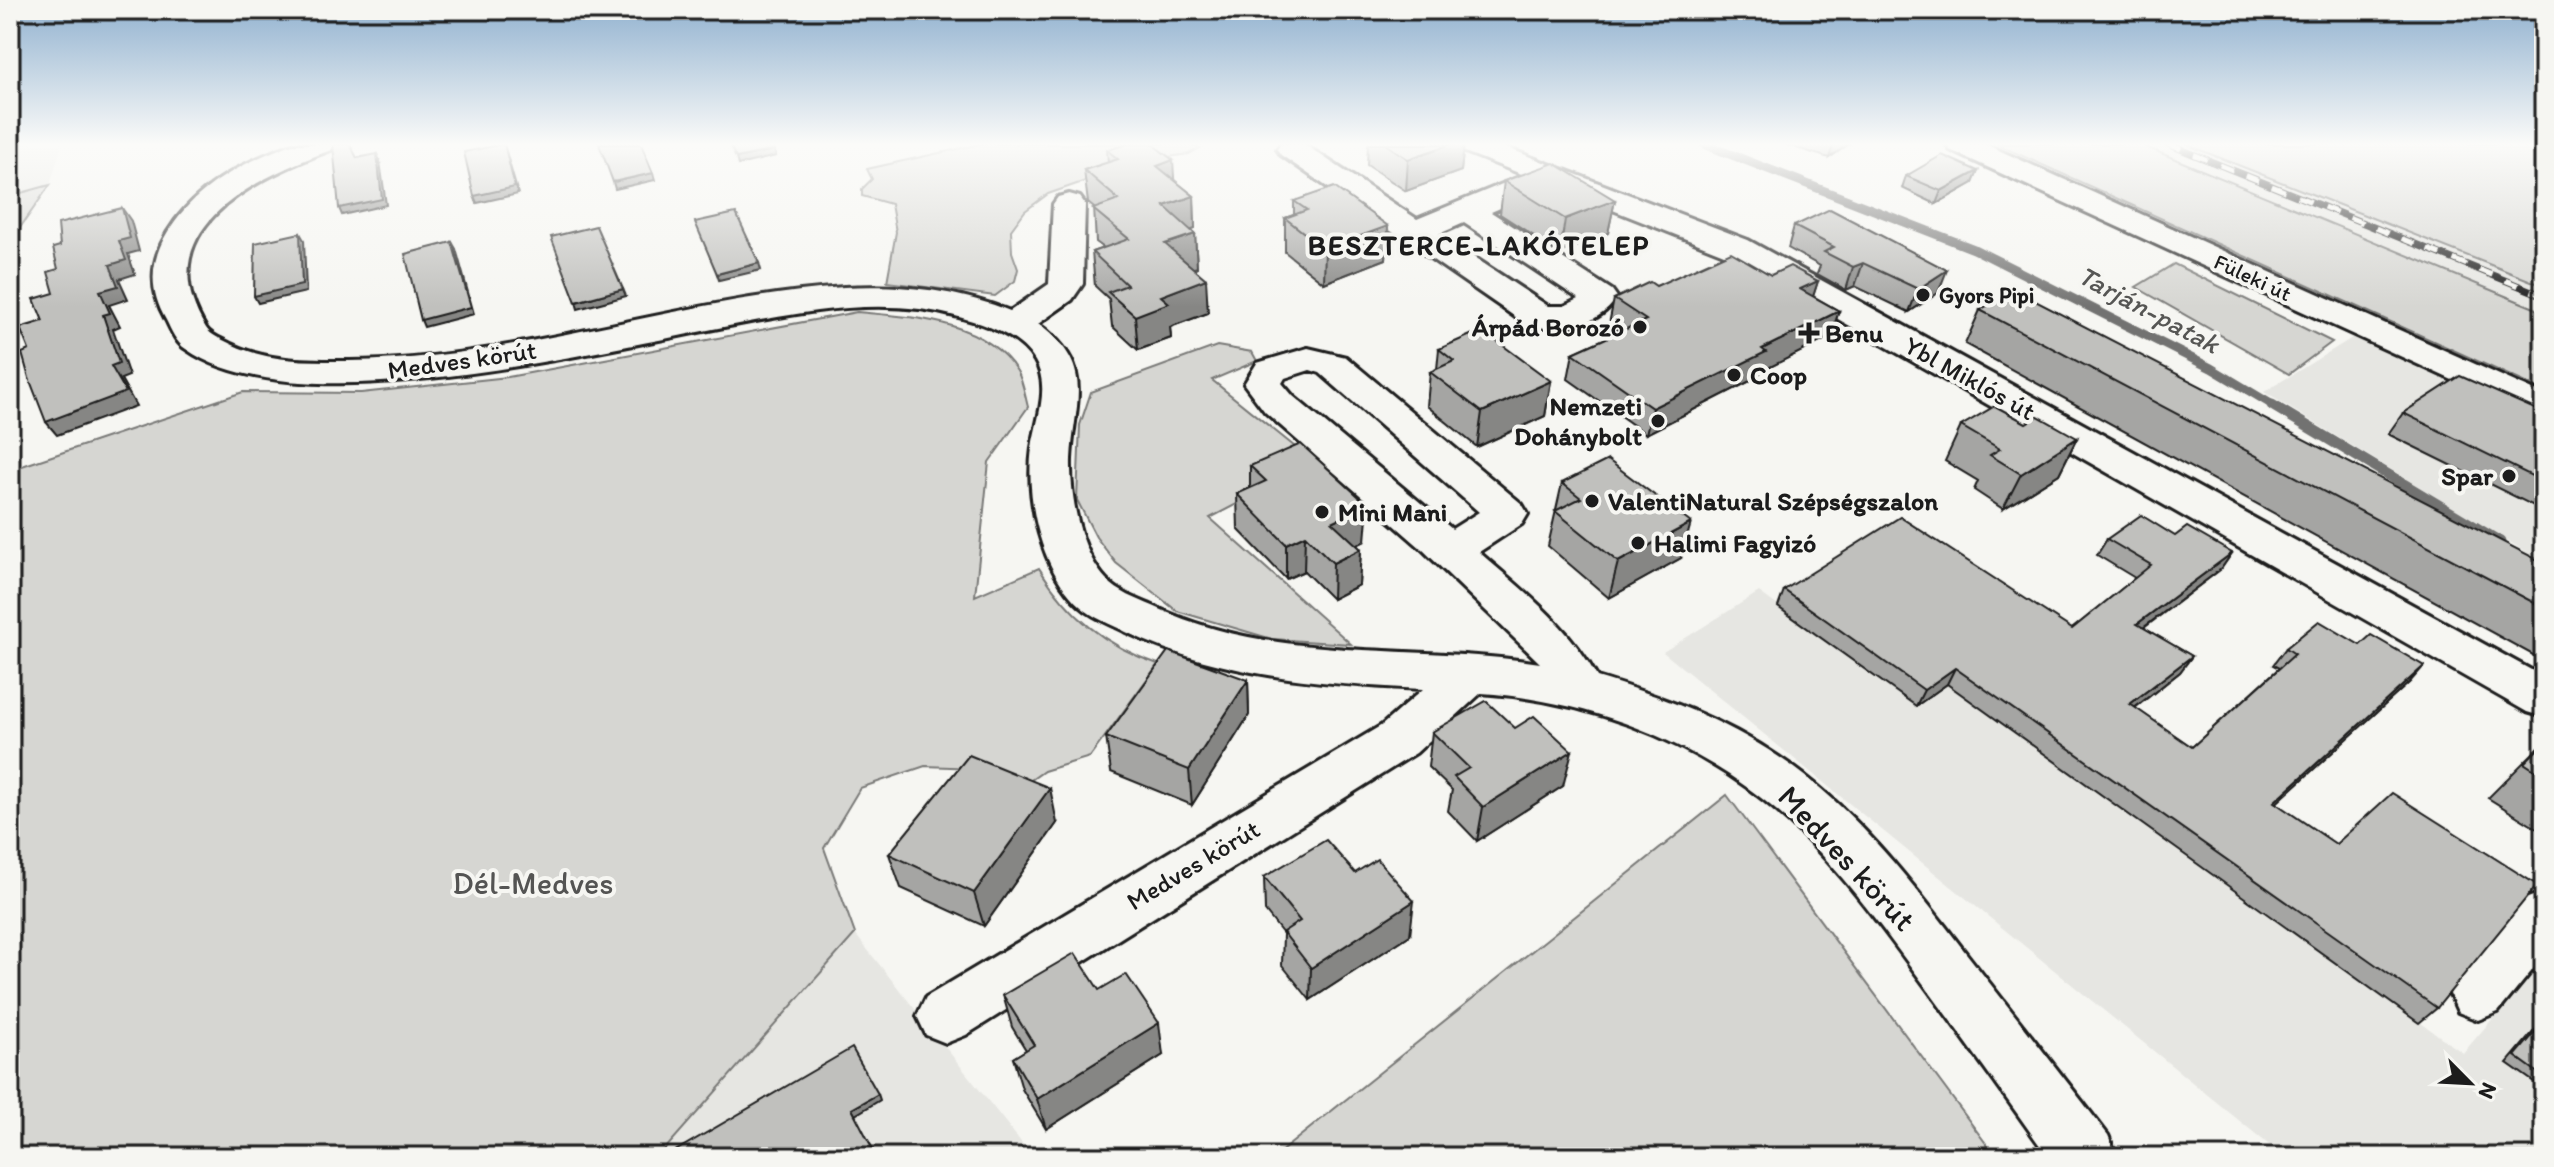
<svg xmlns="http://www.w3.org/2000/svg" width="2554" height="1167" font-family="Itim,sans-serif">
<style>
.built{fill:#e6e6e2}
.green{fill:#d6d6d2;stroke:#797977;stroke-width:2}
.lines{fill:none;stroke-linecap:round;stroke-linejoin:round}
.stream-far1{stroke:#727271;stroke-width:9}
.stream{stroke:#727271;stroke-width:11}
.minor-casing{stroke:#1c1c1c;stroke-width:6}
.major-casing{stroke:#1c1c1c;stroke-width:6}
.minor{fill:#f6f6f2;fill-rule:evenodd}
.major{fill:#f6f6f2;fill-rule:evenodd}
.rail-casing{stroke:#1c1c1c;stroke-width:7}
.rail{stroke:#f6f6f2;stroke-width:5;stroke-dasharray:14;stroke-linecap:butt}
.wall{fill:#a5a5a3;stroke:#1c1c1c;stroke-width:2}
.shaded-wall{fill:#868684;stroke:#1c1c1c;stroke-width:2}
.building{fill:#c0c0bd;stroke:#1c1c1c;stroke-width:2}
.poi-dot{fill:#1c1c1c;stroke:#f6f6f2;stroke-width:3}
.labels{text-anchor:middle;stroke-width:8;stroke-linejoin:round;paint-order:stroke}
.far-street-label{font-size:22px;fill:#1c1c1c;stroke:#f6f6f2}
.far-poi-label{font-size:22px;font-weight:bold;fill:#1c1c1c;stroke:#f6f6f2;text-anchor:start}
.poi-label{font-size:26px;font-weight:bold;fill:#1c1c1c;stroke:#f6f6f2;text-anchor:start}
.street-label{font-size:26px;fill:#1c1c1c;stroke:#f6f6f2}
.far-district-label{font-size:28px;font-weight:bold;letter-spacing:2px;fill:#1c1c1c;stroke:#f6f6f2}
.water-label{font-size:28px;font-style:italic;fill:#565654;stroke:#f6f6f2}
.near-street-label{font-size:32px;fill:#1c1c1c;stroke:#f6f6f2}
.near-park-label{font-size:32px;fill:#545453;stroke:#f6f6f2}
</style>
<rect width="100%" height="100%" fill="#f6f6f2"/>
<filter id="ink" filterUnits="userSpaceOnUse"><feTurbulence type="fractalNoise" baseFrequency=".0125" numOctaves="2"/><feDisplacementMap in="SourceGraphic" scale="16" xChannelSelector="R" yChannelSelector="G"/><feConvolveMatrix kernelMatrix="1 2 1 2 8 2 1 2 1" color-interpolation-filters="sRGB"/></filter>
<g filter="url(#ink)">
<g class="built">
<path d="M10 144H62L50 185 10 196Z"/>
<path d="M2139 144H2185L2544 286V312Z"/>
<path d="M2383 319 2544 391V563L2264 392Z"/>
<path d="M1759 592 1915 706 1980 662 1985 711 2463 1053 2544 959V1157H2284L1663 652Z"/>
<path d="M855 934 1033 1157H658Z"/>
</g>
<g class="green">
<path d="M980 144H1182L1200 148 1189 154 1146 160 1048 194 1025 211 1011 230 1012 252 1018 269 1015 281 995 296 887 282 896 232 891 204 862 196V189L872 179 867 169Z"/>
<path d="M1996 144H2139L2544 312V391Z"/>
<path d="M2185 144H2544V286Z"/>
<path d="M50 185 10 242V196Z"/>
<path d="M2174 264 2332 342 2289 374 2136 287Z"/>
<path d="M857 312C911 317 983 319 1017 371 1023 381 1025 396 1028 407L989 462 975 596 1039 568C1068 615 1105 646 1158 664L1090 757 1044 771 1021 787 976 768 925 766 860 788 824 848 855 934 658 1157H10V470L243 392 361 393 508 377Z"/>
<path d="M1217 346 1252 352 1257 361 1212 380 1315 463 1210 518 1351 644 1272 639 1177 611 1116 563 1096 537 1077 500 1080 425 1091 392Z"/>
<path d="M1727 795 1996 1157H1274Z"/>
</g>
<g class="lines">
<path class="stream-far1" d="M1704 144 1974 249 2211 368 2276 407"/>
<path class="stream" d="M2272 405 2500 542"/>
<defs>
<g id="minor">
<path d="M292 144H335L331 150C252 179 146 230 206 328 211 336 222 339 231 344 268 362 309 361 349 361 517 360 678 298 844 287 901 284 958 290 1010 311L1049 284 1053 204 1058 197 1069 194 1080 197 1085 204 1083 284 1072 300 1038 324C1097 366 1074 401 1071 459 1070 497 1080 551 1106 579 1119 593 1137 599 1153 606 1275 664 1410 643 1540 663L1422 549 1265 412 1244 384 1257 363 1308 348 1346 357 1522 504 1528 514 1522 524 1479 552C1522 590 1569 625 1597 677 1660 696 1724 719 1779 757 1856 808 1914 886 1970 958 2016 1017 2063 1076 2108 1135L2117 1157H2048C2005 1096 1961 1035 1917 975 1872 914 1825 849 1765 801 1684 736 1583 700 1481 693L1416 753 966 1035 946 1043 926 1035 917 1016 926 997 1382 725 1423 689C1322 684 1219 677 1126 632 1111 624 1093 618 1080 606 1041 571 1025 498 1032 448 1036 420 1051 388 1035 361 1021 336 985 324 959 317 914 304 864 305 817 311 666 330 311 437 186 349 176 343 171 330 166 320 146 285 151 254 175 221 204 182 247 161 292 144ZM1310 370 1320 373 1479 512 1452 529 1293 396 1282 383 1285 378Z"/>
<path d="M1281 144H1304L1417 219 1524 175 1460 150 1456 144H1497L1748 240 2544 677V717L2527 712 1724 254 1552 186 1491 212 1612 290 1617 297C1600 326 1559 333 1527 325L1281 155 1277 149ZM1464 223 1579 299 1564 306H1548L1439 234Z"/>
<path d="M2544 892V956L2498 1012 2478 1020 2458 1012 2450 994 2458 976 2525 899Z"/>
</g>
<path id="major" d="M1946 144H1985L2544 395V422L1950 150Z"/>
</defs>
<use href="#minor" class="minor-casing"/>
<use href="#major" class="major-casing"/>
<use href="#minor" class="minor"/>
<use href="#major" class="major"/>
<defs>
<path id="rail" d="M2168 144 2544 296"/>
</defs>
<use href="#rail" class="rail-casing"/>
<use href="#rail" class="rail"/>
</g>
<g class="wall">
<path d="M1368 144H1464L1461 171 1406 191 1367 165Z"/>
<path d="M1784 144H1849L1829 158Z"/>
<path d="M1107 150 1174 180 1194 196 1195 229 1191 230 1195 234 1197 267 1194 268 1208 313 1170 327 1171 338 1138 350 1112 326 1109 299 1095 286 1092 252 1104 248 1096 242 1094 208 1088 203 1084 170 1108 163Z"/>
<path d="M1978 171 1973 183 1936 204 1902 188 1906 176Z"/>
<path d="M1504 181 1615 200 1608 233 1560 253 1500 214Z"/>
<path d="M1294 201 1388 226 1386 259 1324 283 1285 252V218L1294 215Z"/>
<path d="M1794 226 1938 293 1909 312 1855 286 1846 290 1817 274 1820 266 1788 248Z"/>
<path d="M1771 275 1818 281 1813 296 1839 311 1830 337 1760 372 1758 377 1646 434 1568 379 1573 353 1620 332 1609 324 1614 299 1656 286Z"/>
<path d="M1980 310 2544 563V661L1965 344Z"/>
<path d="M1439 349 1551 381 1545 416 1477 447 1427 406 1430 372 1437 369Z"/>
<path d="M2403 413H2544V511L2388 434Z"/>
<path d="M2026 423 2077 438 2059 474 2003 509 1974 490 1978 481 1945 461 1961 426Z"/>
<path d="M1250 466 1365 541 1356 545 1361 549 1359 585 1332 599 1304 571 1286 579 1238 529 1237 494 1250 488Z"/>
<path d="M1562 483 1681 558 1609 598 1548 546Z"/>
<path d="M2175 536 2232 553 2221 569 2144 628 2192 656 2180 672 2135 708 2192 747 2279 668 2273 665 2286 648 2410 682 2276 803 2437 1008 2419 1023 1947 684 1916 706 1778 607 1784 590 2072 629 2135 578 2097 555 2107 539Z"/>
<path d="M1248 680 1249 715 1192 805 1111 772 1106 737Z"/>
<path d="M1432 732 1563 786 1477 841 1448 811 1452 790 1428 767Z"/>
<path d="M2544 742V833L2488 798Z"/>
<path d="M1057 823 984 926 901 888 889 854Z"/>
<path d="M1264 877 1410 935 1310 1000 1282 965 1283 934 1265 911Z"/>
<path d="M1099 990 1163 1055 1046 1129 1022 1089 1013 1058 1026 1050 1012 1027 1003 995Z"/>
<path d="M2544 1019V1089L2507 1063Z"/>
</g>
<g class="shaded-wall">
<path d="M504 144 518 194 477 203 474 196Z"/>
<path d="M1451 144H1464L1461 171 1406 191 1408 159Z"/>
<path d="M1835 144H1849L1829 158 1833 145Z"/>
<path d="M774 150 776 156 738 165 736 158Z"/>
<path d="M377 154 380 161 386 205 342 215 339 208Z"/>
<path d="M1173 160 1175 193 1157 166Z"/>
<path d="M1978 171 1973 183 1936 204 1941 191Z"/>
<path d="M653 173 655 180 615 189 613 182Z"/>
<path d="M1194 196 1195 229 1166 239 1164 206Z"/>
<path d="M1615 200 1608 233 1560 253 1565 219Z"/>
<path d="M122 208 131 221 139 251 128 254 135 274 119 279 128 299 109 305 120 326 113 329 129 376 121 379 136 406 57 435 46 422 111 366 100 291 119 241Z"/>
<path d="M1388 226 1386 259 1324 283 1325 249Z"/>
<path d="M300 233 304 240 306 292 258 303 254 296Z"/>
<path d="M1195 234 1197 267 1167 278 1165 244Z"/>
<path d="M452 242 456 249 474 314 424 327 421 320Z"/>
<path d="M759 263 761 270 719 280 717 274Z"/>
<path d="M1863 263 1855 286 1846 290 1853 267Z"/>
<path d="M1947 270 1938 293 1909 312 1918 289Z"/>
<path d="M1206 279 1208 313 1170 327 1171 338 1138 350 1135 316 1161 296Z"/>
<path d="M1818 281 1810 306 1800 289Z"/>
<path d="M623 289 626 296 578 309 576 302Z"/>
<path d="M1839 311 1830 337 1760 372 1758 377 1646 434 1652 408 1762 349Z"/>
<path d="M1551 381 1545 416 1477 447 1482 412Z"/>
<path d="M2077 438 2059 474 2003 509 2021 474Z"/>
<path d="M1368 505 1365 541 1331 558 1332 522Z"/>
<path d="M1691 523 1681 558 1609 598 1618 562Z"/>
<path d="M1305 535 1304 571 1286 579V544Z"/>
<path d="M1361 549 1359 585 1332 599 1333 563Z"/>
<path d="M2232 553 2221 569 2127 640 2137 624Z"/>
<path d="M2192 656 2180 672 2119 720 2130 704Z"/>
<path d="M2424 666 2410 682 2260 818 2274 802Z"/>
<path d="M1955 668 1947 684 1916 706 1924 690Z"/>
<path d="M1248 680 1249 715 1192 805 1189 770Z"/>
<path d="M1572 751 1563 786 1477 841 1483 807Z"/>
<path d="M1050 788 1057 823 984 926 974 893Z"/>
<path d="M1414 901 1410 935 1310 1000 1311 968Z"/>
<path d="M1159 1023 1163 1055 1046 1129 1037 1099Z"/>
<path d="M878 1094 880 1100 855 1115 852 1109Z"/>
</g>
<g class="building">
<path d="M333 144H350L357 158 377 154 382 199 339 208Z"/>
<path d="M504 144 515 187 474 196 464 152Z"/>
<path d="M599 144H641L653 173 613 182Z"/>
<path d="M729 144H771L774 150 736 158Z"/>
<path d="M1128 144H1152L1173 160 1157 166 1194 196 1164 206 1195 234 1165 244 1206 279 1161 296 1169 303 1135 316 1108 292 1127 285 1092 252 1129 239 1093 209 1119 200 1084 170 1118 159 1107 150Z"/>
<path d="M1385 144H1451L1408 159Z"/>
<path d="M1942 155 1978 171 1941 191 1906 176Z"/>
<path d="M1554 163 1615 200 1565 219 1504 181Z"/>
<path d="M1334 187 1388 226 1325 249 1285 218 1307 210 1294 201Z"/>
<path d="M122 208 130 238 119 241 126 260 110 265 118 286 100 291 110 313 103 315 119 363 111 366 126 392 46 422 29 378 22 353 29 350 20 328 43 321 34 299 54 293 48 272 58 269 53 248 60 246 58 224Z"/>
<path d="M1830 209 1947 270 1918 289 1863 263 1853 267 1824 252 1834 247 1794 226Z"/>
<path d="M736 213 759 263 717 274 695 222Z"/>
<path d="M596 226 623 289 576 302 551 237Z"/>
<path d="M300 233 302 285 254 296 255 243Z"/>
<path d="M452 242 471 307 421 320 405 254Z"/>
<path d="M1731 252 1771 275 1790 266 1818 281 1800 289 1839 311 1762 349 1766 352 1652 408 1573 353 1646 320 1614 299 1650 282 1656 286Z"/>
<path d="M2014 290 2544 563V608L1980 310Z"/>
<path d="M1482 330 1551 381 1482 412 1430 372 1454 361 1439 349Z"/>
<path d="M2460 376 2544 413V482L2403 413Z"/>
<path d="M1995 406 2026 423 2038 416 2077 438 2021 474 1990 455 2000 449 1961 426Z"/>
<path d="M1301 444 1368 505 1332 522 1361 549 1333 563 1305 535 1286 544 1237 494 1266 481 1250 466Z"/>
<path d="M1608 460 1691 523 1618 562 1555 511 1581 498 1562 483Z"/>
<path d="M2141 515 2175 536 2187 527 2232 553 2137 624 2192 656 2130 704 2192 747 2295 654 2286 648 2319 621 2360 645 2371 635 2424 666 2274 802 2336 844 2392 793 2537 885 2437 1008 1955 668 1924 690 1784 590 1900 517 2072 629 2151 565 2107 539Z"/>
<path d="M1168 651 1248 680 1189 770 1106 737Z"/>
<path d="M1486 701 1515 728 1534 716 1572 751 1483 807 1454 777 1469 768 1432 732Z"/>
<path d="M2544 743V776L2524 763Z"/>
<path d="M969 755 1050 788 974 893 889 854Z"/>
<path d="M1326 840 1355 873 1377 859 1414 901 1311 968 1283 932 1300 921 1264 877Z"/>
<path d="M1075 953 1099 990 1126 974 1159 1023 1037 1099 1013 1058 1034 1045 1003 995Z"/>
<path d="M2544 1022V1077L2515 1056Z"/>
<path d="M852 1048 878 1094 852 1109 877 1157H665Z"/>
</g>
</g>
<linearGradient id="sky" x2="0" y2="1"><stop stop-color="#90b1cf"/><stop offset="0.47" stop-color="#fbfbf9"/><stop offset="1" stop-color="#fbfbf9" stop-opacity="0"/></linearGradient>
<rect width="2554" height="307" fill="url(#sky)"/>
<g class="poi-dot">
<circle cx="1923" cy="295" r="8"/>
<circle cx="1640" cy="327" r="8"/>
<path d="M1805 321h8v8h8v8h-8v8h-8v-8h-8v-8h8z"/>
<circle cx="1734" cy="375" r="8"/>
<circle cx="1658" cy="421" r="8"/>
<circle cx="2509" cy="476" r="8"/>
<circle cx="1592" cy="501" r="8"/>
<circle cx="1322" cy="512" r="8"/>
<circle cx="1638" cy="543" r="8"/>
</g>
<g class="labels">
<g class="far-street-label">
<text transform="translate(2253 277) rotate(25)" y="8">Füleki út</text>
</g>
<g class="far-poi-label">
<text x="1939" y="303">Gyors Pipi</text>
</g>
<g class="poi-label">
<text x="1624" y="336" text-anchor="end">Árpád Borozó</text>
<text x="1825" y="342">Benu</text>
<text x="1750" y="384">Coop</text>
<text x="1642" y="415" text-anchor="end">Nemzeti<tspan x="1642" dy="30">Dohánybolt</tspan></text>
<text x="2493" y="485" text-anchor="end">Spar</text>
<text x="1608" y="510">ValentiNatural Szépségszalon</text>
<text x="1338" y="521">Mini Mani</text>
<text x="1654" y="552">Halimi Fagyizó</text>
</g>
<g class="street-label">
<text transform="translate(462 360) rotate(-8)" y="9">Medves körút</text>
<text transform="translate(1970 378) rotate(29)" y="9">Ybl Miklós út</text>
<text transform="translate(1193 865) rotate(-31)" y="9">Medves körút</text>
</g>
<g class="far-district-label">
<text x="1479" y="255">BESZTERCE-LAKÓTELEP</text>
</g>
<g class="water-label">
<text transform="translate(2149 309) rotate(28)" y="10">Tarján-patak</text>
</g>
<g class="near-street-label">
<text transform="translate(1847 858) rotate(47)" y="11">Medves körút</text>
</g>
<g class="near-park-label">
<text x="533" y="894">Dél-Medves</text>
</g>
</g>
<rect width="2554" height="1167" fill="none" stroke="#f6f6f2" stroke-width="40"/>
<rect x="20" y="20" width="2514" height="1127" fill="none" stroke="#1c1c1c" stroke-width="3" filter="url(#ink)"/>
<g transform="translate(2470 1083) rotate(114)" stroke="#f6f6f2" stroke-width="6" paint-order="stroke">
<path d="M0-6L14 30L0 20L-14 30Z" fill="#1c1c1c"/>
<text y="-12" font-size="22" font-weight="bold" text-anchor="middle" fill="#1c1c1c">N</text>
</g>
</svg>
